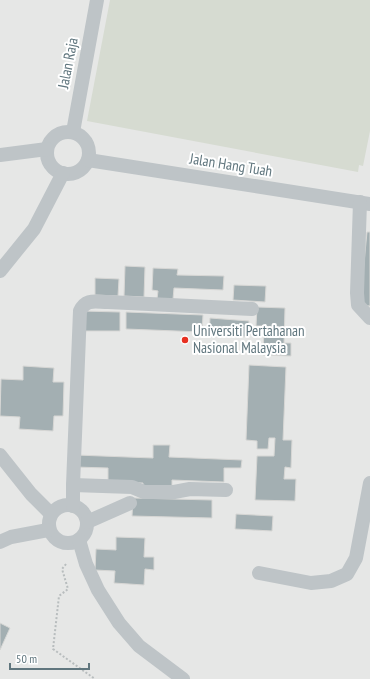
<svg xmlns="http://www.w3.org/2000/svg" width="370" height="679" font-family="'PT Sans Narrow',sans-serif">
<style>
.built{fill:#e6e7e6}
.green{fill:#d6dbd1}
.building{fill:#a3afb2;stroke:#d7d7d5}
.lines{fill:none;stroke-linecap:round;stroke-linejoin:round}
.path{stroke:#b8bdbe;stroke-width:2;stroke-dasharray:2 2;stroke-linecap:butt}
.minor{stroke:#bec4c7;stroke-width:14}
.poi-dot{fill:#e73021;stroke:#fff;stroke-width:1.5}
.labels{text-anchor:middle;stroke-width:4;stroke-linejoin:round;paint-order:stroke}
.street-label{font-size:15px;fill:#60767e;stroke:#fff}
.poi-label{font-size:15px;fill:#60767e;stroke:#fff;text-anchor:start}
</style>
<rect width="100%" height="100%" fill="#f6f5f2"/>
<rect class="built" x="0" y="0" width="370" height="679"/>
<path class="green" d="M110 0H370V131L363 166 359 165 358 172 87 121Z"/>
<g class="building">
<path d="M367 232H370V306L360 305Z"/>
<path d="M125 266 145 267 144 297 124 296Z"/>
<path d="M153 268 178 269 177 275 224 276 223 290 174 288 173 299H157L158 291 152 290Z"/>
<path d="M95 278 119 279 118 296 95 295Z"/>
<path d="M234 285 266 286 265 302 233 300Z"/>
<path d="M257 307 285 308 284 343H291V356L263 355 264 326H256Z"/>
<path d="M82 311 120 312V331H82Z"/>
<path d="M126 312 203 315 202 332 126 329Z"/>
<path d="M210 318 249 321 248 337 209 334Z"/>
<path d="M249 365 286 367 283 440H292L291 468 285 467 284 479H296L295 501 255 500 257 456H274L275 438H269L268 449H257V441L246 440Z"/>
<path d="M23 366 54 368 53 382H64L63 416H54L53 431 19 429 20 417 0 416 1 379 23 380Z"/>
<path d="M153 445H170L169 457 242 460 241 468H224V482L172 480V489L143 488V483L108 482V468L75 467 76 455 153 458Z"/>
<path d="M133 498 212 500V518L132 516Z"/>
<path d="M236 514 273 516 272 531 235 529Z"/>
<path d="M116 537 145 538 144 557H154V570L145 569 144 585 114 583 115 571 95 570 96 549 116 550Z"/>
<path d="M0 623 10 628 0 650Z"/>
</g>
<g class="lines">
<path class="path" d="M66 564 62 569 68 589 59 596 53 649 95 679"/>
<g class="minor">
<circle cx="68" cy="153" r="21"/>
<path d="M73 132 97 0"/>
<path d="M0 155 47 149"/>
<path d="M88 160 370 204"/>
<path d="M360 202 357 293 358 305 370 318"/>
<path d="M0 271 34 229 63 173"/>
<path d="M0 455 31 494 51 514"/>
<path d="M73 485 132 487 144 492H174L190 489 226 490"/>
<circle cx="68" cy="524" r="19"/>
<path d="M73 506V485L80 311C86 298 96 302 108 302L252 309"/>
<path d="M87 522 130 503"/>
<path d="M79 540 86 564 98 590 119 623 139 646 183 679"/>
<path d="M0 542 11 537 48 530"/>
<path d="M259 573 311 583 331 581 347 574 356 558 370 483"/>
</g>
</g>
<circle class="poi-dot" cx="185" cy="340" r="4"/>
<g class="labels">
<g class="street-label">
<text transform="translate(68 63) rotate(-79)" y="5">Jalan Raja</text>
<text transform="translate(231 165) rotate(9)" y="5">Jalan Hang Tuah</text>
</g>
<g class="poi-label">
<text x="193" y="336">Universiti Pertahanan<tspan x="193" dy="17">Nasional Malaysia</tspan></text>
</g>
</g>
<path d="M10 663v6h79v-6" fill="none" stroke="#60767e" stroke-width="2"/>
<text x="16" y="663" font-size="12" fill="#60767e" stroke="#ffffff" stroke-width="3" paint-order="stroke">50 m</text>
</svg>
